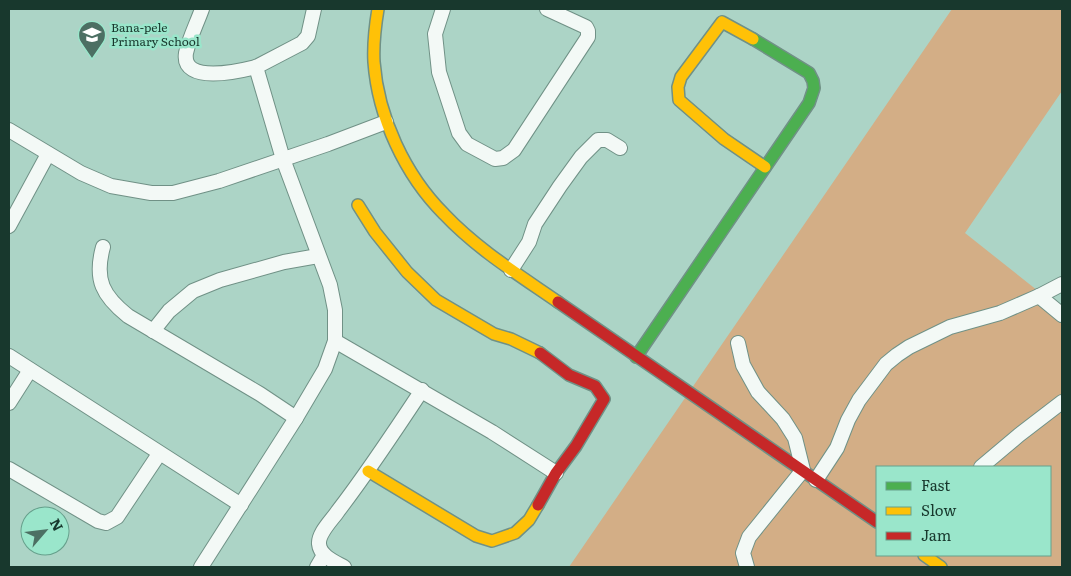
<svg xmlns="http://www.w3.org/2000/svg" width="1071" height="576" font-family="Literata,serif">
<style>
.green{fill:#d3ae86;fill-rule:evenodd}
.lines{fill:none;stroke-linecap:round;stroke-linejoin:round}
.street-casing{stroke:#709186;stroke-width:16}
.fast-casing{stroke:#709186;stroke-width:14}
.slow-casing{stroke:#709186;stroke-width:14}
.jam-casing{stroke:#709186;stroke-width:14}
.street{stroke:#f3f9f6;stroke-width:14}
.fast{stroke:#4caf50;stroke-width:11}
.slow{stroke:#ffc107;stroke-width:11}
.jam{stroke:#c62828;stroke-width:11}
.labels{text-anchor:middle;stroke-width:5;stroke-linejoin:round;paint-order:stroke}
.poi-label{font-size:12px;fill:#18382d;stroke:#9ae6cb;text-anchor:start}
</style>
<rect width="100%" height="100%" fill="#acd4c6"/>
<path class="green" d="M952 9H1062V91L965 233 1062 310V567H569ZM877 467H1050V555H877Z"/>
<g class="lines">
<defs>
<g id="street">
<path d="M202 9C197 23 189 39 186 53 181 85 240 71 256 67"/>
<path d="M443 9 435 34 439 72 459 133 467 144 495 159 503 158 514 150 588 37V31L586 27 547 9"/>
<path d="M9 130 81 173 111 186 151 193H173L219 181 328 144 386 122"/>
<path d="M9 226 48 154"/>
<path d="M103 247C94 280 103 296 128 316L260 394 296 418"/>
<path d="M511 270 529 242 535 224 560 186 581 157 598 140H607L620 148"/>
<path d="M1039 296 1062 315"/>
<path d="M153 331 169 311 193 291 220 280 284 262 318 256"/>
<path d="M335 341 492 432 556 473"/>
<path d="M738 343 743 365 758 392 783 419 795 438 803 470 749 537 743 553 747 567"/>
<path d="M9 356 241 505"/>
<path d="M9 403 30 370"/>
<path d="M981 467 1019 435 1062 402"/>
<path d="M9 469 98 521 106 523 117 517 159 454"/>
<path d="M816 480 837 448 848 420 859 400 886 364 897 355 909 347 950 327 1000 313 1039 296 1062 284"/>
<path d="M201 567 296 418 325 369 335 341V310L330 285 283 159 256 67 302 43 308 36 314 9"/>
<path d="M317 567 324 555"/>
<path d="M344 567C335 562 320 556 319 544 318 533 332 520 338 511 368 472 395 431 422 390"/>
</g>
<path id="fast" d="M636 357 809 103 814 88 813 81 809 73 753 39"/>
<g id="slow">
<path d="M378 9C375 27 373 44 374 62 378 117 405 175 444 214 477 249 519 275 558 302"/>
<path d="M753 39 722 22 681 77 678 87 679 100 724 139 765 167"/>
<path d="M358 205 375 232 407 272 436 300 494 334 511 339 540 353"/>
<path d="M368 471 476 536 492 541 515 533 529 520 538 505"/>
<path d="M924 555 941 567"/>
</g>
<g id="jam">
<path d="M558 302 877 522"/>
<path d="M538 505 556 473 576 446 604 399 595 386 569 375 540 353"/>
</g>
</defs>
<use href="#street" class="street-casing"/>
<use href="#fast" class="fast-casing"/>
<use href="#slow" class="slow-casing"/>
<use href="#jam" class="jam-casing"/>
<use href="#street" class="street"/>
<use href="#fast" class="fast"/>
<use href="#slow" class="slow"/>
<use href="#jam" class="jam"/>
</g>
<defs>
<symbol id="school-pin" viewBox="-11 -11 22 30"><path d="M0 17L-7.5 6A9.5 9.5 0 1 1 7.5 6Z" fill="#4c6f63" stroke="#9ae6cb"/><path d="M0-5L7-2L0 1L-7-2ZM-4 1L0 2.5L4 1V4Q0 6-4 4Z" fill="#fff"/></symbol>
</defs>
<g fill-rule="evenodd">
<use href="#school-pin" x="76" y="19" width="32" height="43"/>
</g>
<g class="labels">
<g class="poi-label">
<text x="111" y="32">Bana-pele<tspan x="111" dy="14">Primary School</tspan></text>
</g>
</g>
<rect width="1071" height="576" fill="none" stroke="#18382d" stroke-width="20"/>
<rect x="876" y="466" width="175" height="90" fill="#9ae6cb" stroke="#66a08c"/>
<rect x="886" y="482" width="25" height="8" fill="#4caf50" stroke="#66a08c"/>
<text x="921" y="491" font-size="15" fill="#18382d">Fast</text>
<rect x="886" y="507" width="25" height="8" fill="#ffc107" stroke="#66a08c"/>
<text x="921" y="516" font-size="15" fill="#18382d">Slow</text>
<rect x="886" y="532" width="25" height="8" fill="#c62828" stroke="#66a08c"/>
<text x="921" y="541" font-size="15" fill="#18382d">Jam</text>
<g transform="translate(45 531) rotate(62)"><circle r="24" fill="#9ae6cb" stroke="#66a08c"/>
<path d="M0-4L9 19L0 12L-9 19Z" fill="#4c6f63"/>
<text y="-8" font-size="14" font-weight="bold" text-anchor="middle" fill="#18382d">N</text>
</g>
</svg>
